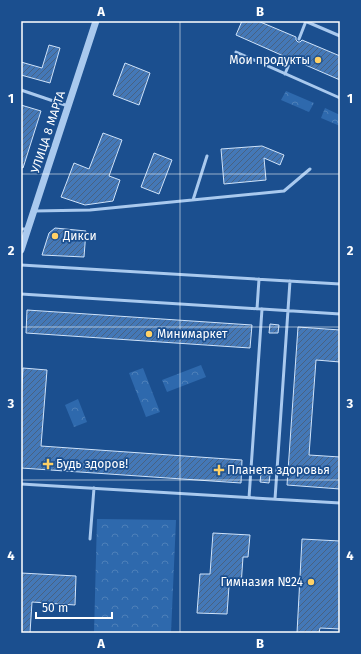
<svg xmlns="http://www.w3.org/2000/svg" width="361" height="654" font-family="'Fira Sans',sans-serif">
  <style>
    .park { fill: url(#park-crowns) }
    .building { fill: url(#building-hatch); stroke: #cfe3fa }
    .lines { fill: none; stroke-linecap: round; stroke-linejoin: round }
    .service { stroke: #a9c9ee; stroke-width: 3 }
    .tertiary { stroke: #a9c9ee; stroke-width: 7 }
    .grid { fill: none; stroke: #fff; stroke-width: 1; stroke-opacity: 0.55 }
    .poi-dot { fill: #ffd166; stroke: #1b4f8f; stroke-width: 1.5 }
    .labels { text-anchor: middle; dominant-baseline: central; stroke-width: 3.5; stroke-linejoin: round; paint-order: stroke }
    .poi-label { font-size: 12px; fill: #fff; stroke: #1b4f8f; text-anchor: start }
    .street-label { font-size: 12px; fill: #fff; stroke: #1b4f8f }
    .neatline { fill: none; stroke: #fff; stroke-width: 1.5 }
    .grid-label { font-size: 13px; text-anchor: middle; font-weight: bold; fill: #fff }
  </style>
  <defs>
    <pattern id="park-crowns" width="20" height="18" patternUnits="userSpaceOnUse"><rect width="20" height="18" fill="#2e69ad"/><path d="M2 6a3 3 0 1 1 6 0M12 15a3 3 0 1 1 6 0" fill="none" stroke="#4d80b9"/></pattern>
    <pattern id="building-hatch" width="6" height="6" patternUnits="userSpaceOnUse"><rect width="6" height="6" fill="#4478b7"/><path d="M-1 1l2-2M0 6l6-6M5 7l2-2" fill="none" stroke="#486282"/></pattern>
  </defs>
  <rect width="100%" height="100%" fill="#1b4f8f"/>
  <path class="park" d="M286,91l28,12 -5,9 -28,-12z
    M325,108l15,7v11l-19,-8z
    M201,365l5,12 -39,15 -5,-12z
    M143,368l17,44 -14,5 -17,-44z
    M78,399l9,23 -13,5 -9,-22z
    M97,519l79,1 -5,113h-77z"/>
  <path class="building" d="M242,21h16l38,16v3l2,2h2l2,-2 38,16v24l-46,-20 -2,-4h-2l-2,2 -52,-23z
    M49,45l11,3 -10,35 -29,-8v-13l21,6z
    M125,63l25,10 -11,32 -26,-10z
    M21,105l20,6 -18,57 -2,-1z
    M103,133l19,7 -13,36 11,4 -7,21 -28,4 -24,-8 13,-34 15,6z
    M262,146l22,9 -4,10 -16,-7 2,22 -42,4 -3,-35z
    M154,153l18,7 -13,34 -18,-7z
    M55,228l31,3 -2,26 -42,-2 7,-22z
    M27,310l225,15 -2,23 -224,-15z
    M270,324l9,1 -1,8h-9z
    M298,327l42,3v32l-24,-2 -7,95 31,2v32l-53,-4z
    M23,368l24,2 -6,76 201,14 -1,23 -220,-15v-68z
    M261,474l9,1 -1,8 -9,-1z
    M213,533l37,2 -2,22h-5l-2,29h-12l-2,28 -30,-1 3,-39h10z
    M302,539l38,2v88l-20,-1 -1,5h-22z
    M21,573l55,3 -1,29 -43,-3 -2,31h-9z"/>
  <g class="lines">
    <path class="service" d="M305,21l35,15
      M299,39l7,-18
      M236,52l104,46
      M285,74l6,-15
      M21,90l47,16
      M193,200l14,-44
      M34,211l56,-1 194,-19 26,-22
      M21,229h7
      M21,265l319,19
      M21,294l319,20
      M257,309l2,-30
      M21,484l319,19
      M249,498l13,-189
      M275,499l15,-218
      M90,539l4,-51"/>
    <path class="tertiary" d="M21,250l75,-229"/>
  </g>
  <path class="grid" d="M180,21v612M21,174h319M21,327h319M21,480h319"/>
  <g class="poi-dot">
    <circle cx="318" cy="60" r="4"/>
    <circle cx="55" cy="236" r="4"/>
    <circle cx="149" cy="334" r="4"/>
    <path d="M46 458h4v4h4v4h-4v4h-4v-4h-4v-4h4z"/>
    <path d="M217 464h4v4h4v4h-4v4h-4v-4h-4v-4h4z"/>
    <circle cx="311" cy="582" r="4"/>
  </g>
  <g class="labels">
    <g class="poi-label">
      <text x="310" y="60" text-anchor="end">Мои продукты</text>
      <text x="63" y="236">Дикси</text>
      <text x="157" y="334">Минимаркет</text>
      <text x="56" y="464">Будь здоров!</text>
      <text x="227" y="470">Планета здоровья</text>
      <text x="303" y="582" text-anchor="end">Гимназия №24</text>
    </g>
    <g class="street-label">
      <text transform="translate(48 132) rotate(-72)">УЛИЦА 8 МАРТА</text>
    </g>
  </g>
  <rect width="361" height="654" fill="none" stroke="#1b4f8f" stroke-width="44"/>
  <path d="M36 612v6h76v-6" fill="none" stroke="#ffffff" stroke-width="2"/>
  <text x="42" y="612" font-size="12" fill="#ffffff" stroke="#1b4f8f" stroke-width="3" paint-order="stroke">50 m</text>
  <rect x="22" y="22" width="317" height="610" class="neatline"/>
  <g class="grid-label">
    <text x="101" y="16">A</text>
    <text x="260" y="16">B</text>
    <text x="11" y="103">1</text>
    <text x="350" y="103">1</text>
    <text x="11" y="255">2</text>
    <text x="350" y="255">2</text>
    <text x="11" y="408">3</text>
    <text x="350" y="408">3</text>
    <text x="11" y="560">4</text>
    <text x="350" y="560">4</text>
    <text x="101" y="648">A</text>
    <text x="260" y="648">B</text>
  </g>
</svg>
